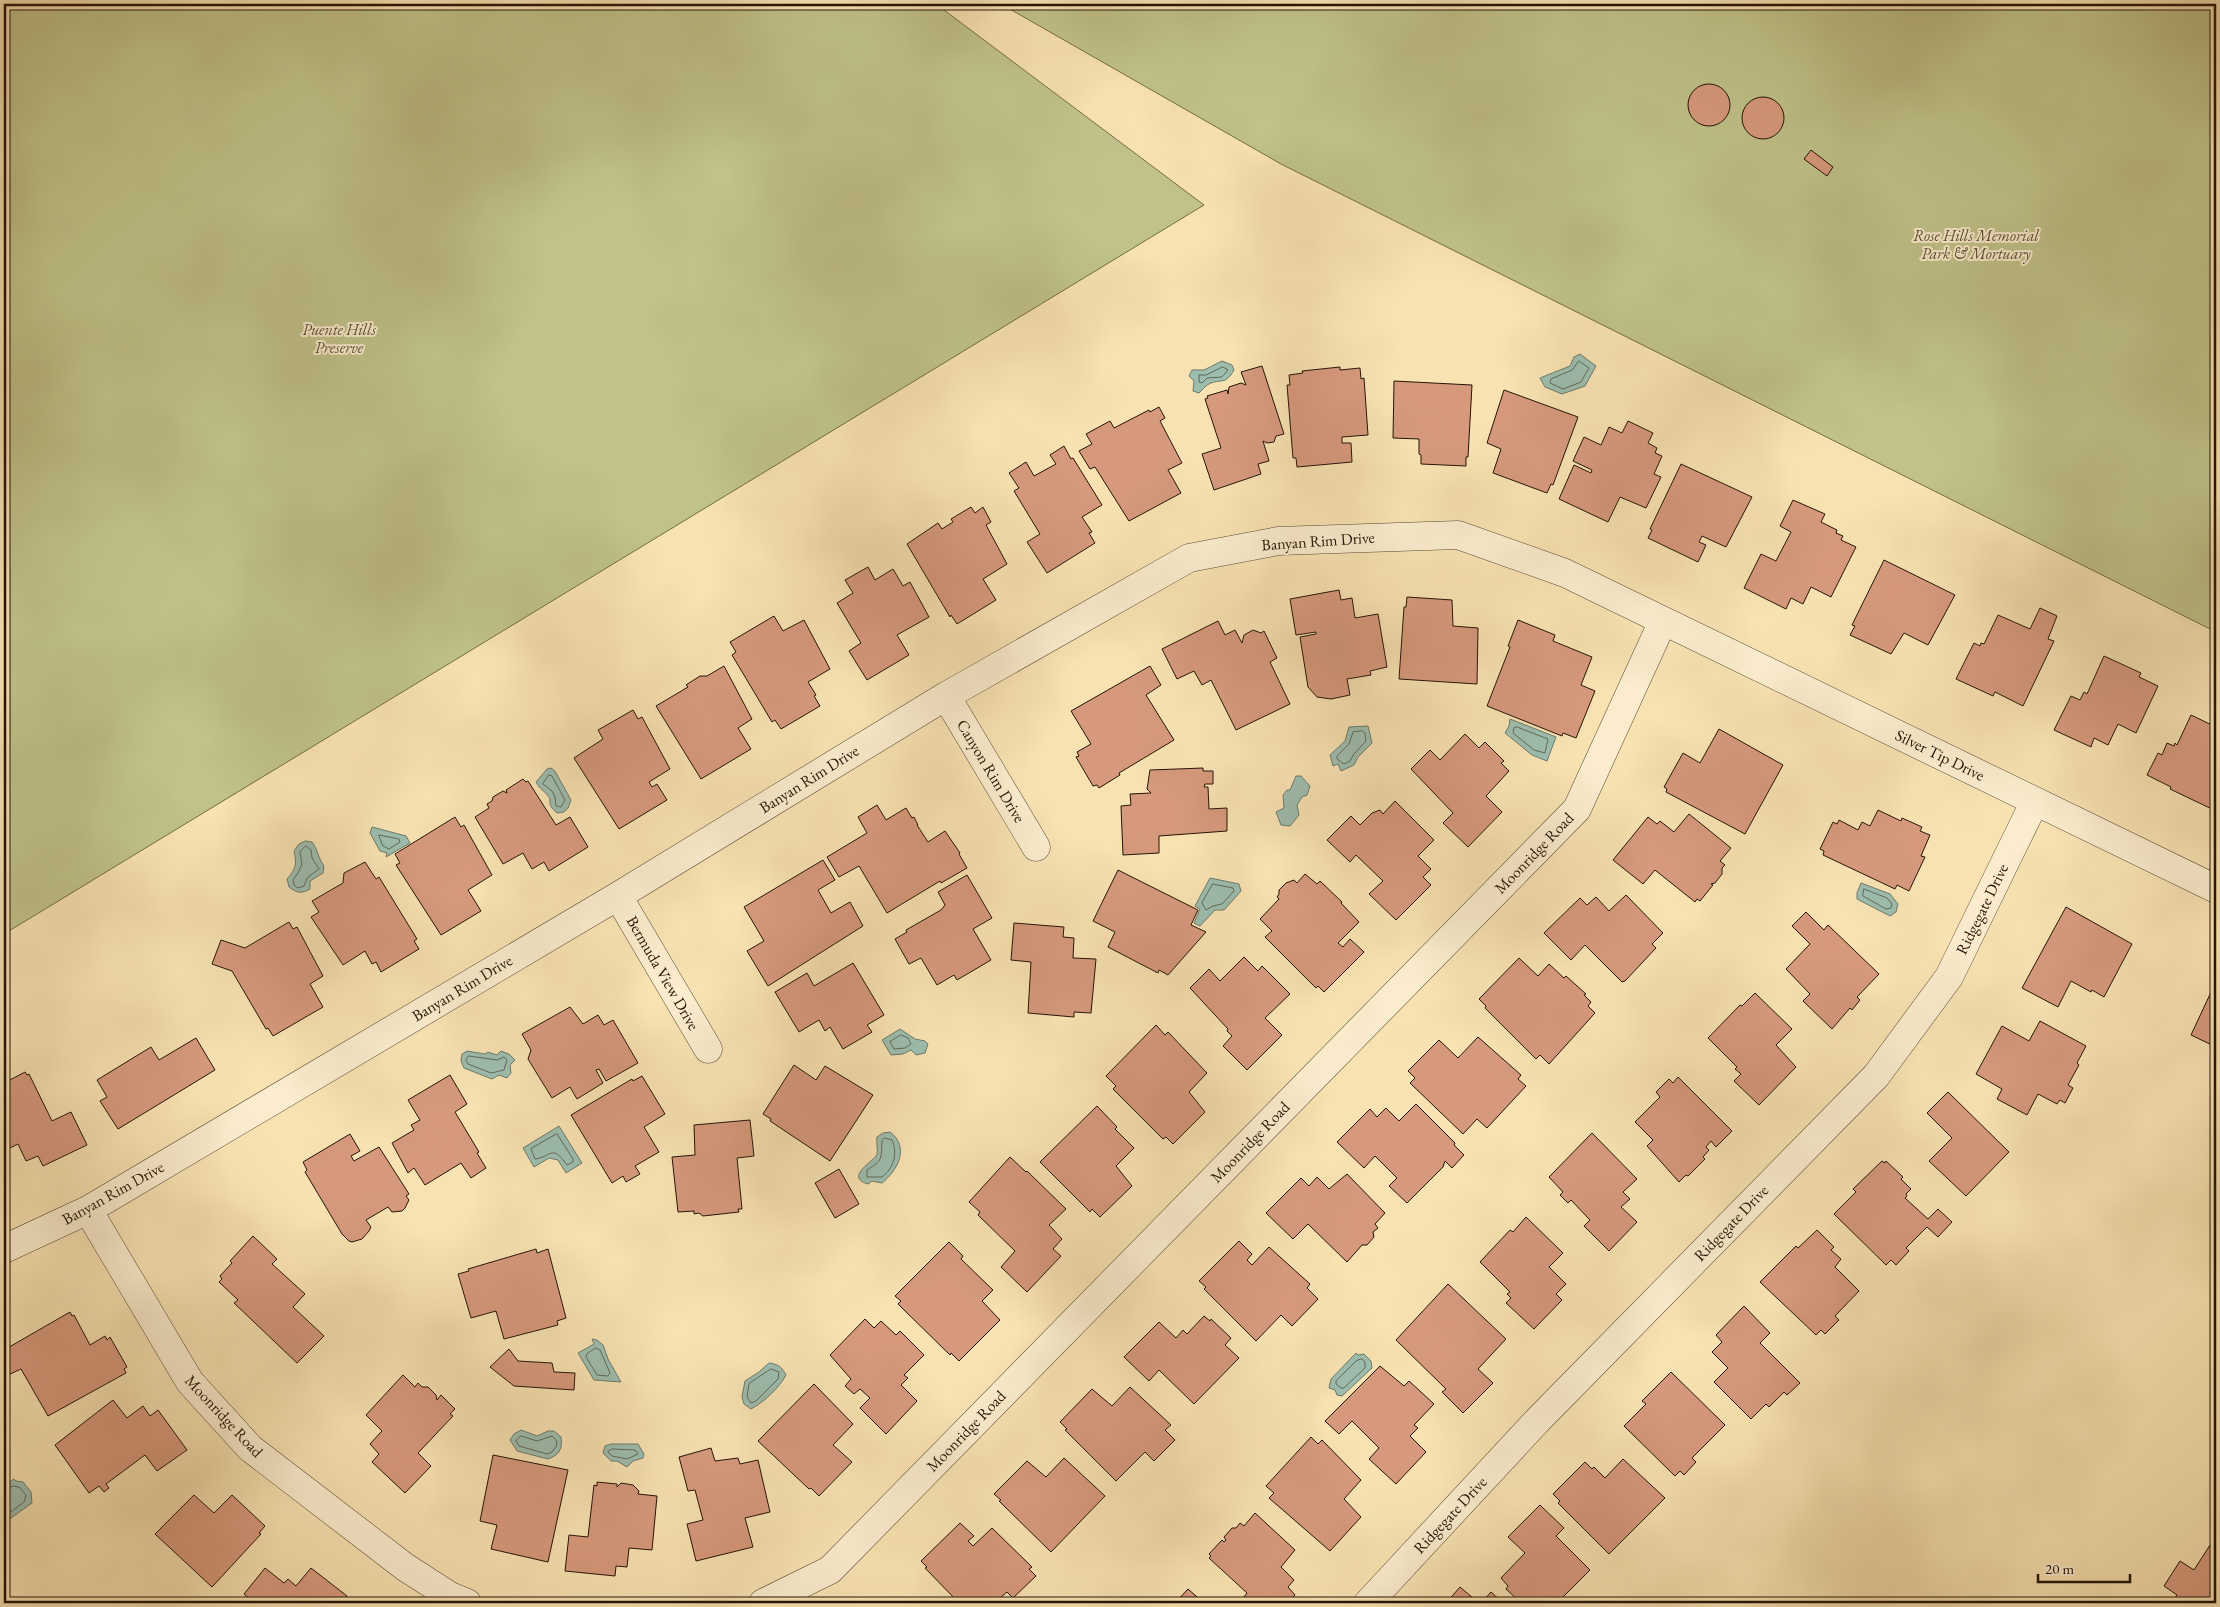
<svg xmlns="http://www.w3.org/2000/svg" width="2220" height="1607" font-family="'EB Garamond',serif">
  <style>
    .green { fill: #c0c28a; stroke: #726b48 }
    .water { fill: #9dbdae; stroke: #6d796b }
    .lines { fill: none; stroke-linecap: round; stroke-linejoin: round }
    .shore { stroke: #60685a; stroke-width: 1 }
    .building { fill: #d6997c; stroke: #241407 }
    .street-casing { stroke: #594832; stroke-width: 29 }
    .street { stroke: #faeccd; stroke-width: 28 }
    .labels { text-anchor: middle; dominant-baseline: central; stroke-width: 4; stroke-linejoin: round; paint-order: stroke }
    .park-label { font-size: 16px; font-style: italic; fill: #5b5135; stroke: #faeccd }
    .street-label { font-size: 16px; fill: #241407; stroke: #faeccd }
  </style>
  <rect width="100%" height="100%" fill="#f8e2b2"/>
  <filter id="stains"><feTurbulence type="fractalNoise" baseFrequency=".004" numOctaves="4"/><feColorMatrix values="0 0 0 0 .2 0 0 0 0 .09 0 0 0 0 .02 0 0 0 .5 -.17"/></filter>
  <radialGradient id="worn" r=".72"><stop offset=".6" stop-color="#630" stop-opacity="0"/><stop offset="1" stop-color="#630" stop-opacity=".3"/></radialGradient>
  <path class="green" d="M4,4h932l268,201 -1200,729z
    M1001,4h1215v628l-935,-468z"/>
  <path class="water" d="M1580,354l16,12 -11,20 -23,8 -17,-7 -5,-9 30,-12 4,-9z
    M1222,361l10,4 2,5c-9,16 -13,8 -25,14 -4,2 -7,6 -10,9l-6,-2 1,-10 -5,-5 3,-6h12z
    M1510,719l46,18 -9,24 -15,-6 -27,-22 4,-7z
    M1368,726l4,17 -14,14 -4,8 -13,6 -3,-7 -5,2 -3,-11 15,-14 4,-14z
    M551,768l4,3 16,29 -3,8 -4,4 -7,1c-5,-5 -8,-7 -7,-14 -4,-8 -10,-9 -14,-17l11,-13z
    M1296,776h5l9,10 -3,9 -5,2 -5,8 2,10 -9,11 -9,-1 -5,-13 8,-4 -1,-13 4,-5h3z
    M372,827l34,9 4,7 -24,14 1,-4 -7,-2 -10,-18z
    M305,841l7,1c6,8 6,16 12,24l-1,7 -13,8v8c-9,5 -13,4 -21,-2l-2,-8c9,-10 10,-15 7,-28l5,-7z
    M1210,878l29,6 2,7 -17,19h-9l-15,16 -6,-3 6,-14 -5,-3z
    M1861,883l29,11 8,10 -2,8 -6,4 -33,-17v-6z
    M900,1029l15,10 10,2 3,3 -3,9 -9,2 -5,-5 -8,4 -12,1 -9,-15z
    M467,1051l18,3 3,-2 9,3 4,-4 8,3 6,6 -5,5 1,8 -4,5 -8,-3 -7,4 -28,-11 -3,-7 1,-7z
    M559,1126l23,37 -16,10 -8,-13 -9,-2 -15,9 -11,-19z
    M890,1132c20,15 8,38 -8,51l-10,-2 -4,3c-25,-7 8,-24 9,-30 1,-5 -1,-11 0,-17l6,-4z
    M592,1339l5,1 6,5 5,14 13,23 -27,-2 -16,-27 16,-9z
    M1356,1353l2,2 6,-1 7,7 1,7 -30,28 -5,-1 -2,-5 -6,-2 2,-9z
    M769,1363c9,1 13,4 17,12 -7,13 -22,27 -35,34l-7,-5 -2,-7 3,-16 14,-9z
    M521,1430l16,6 11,-5h6l7,6c2,12 -2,18 -13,22l-31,-8 -7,-11 4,-6z
    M611,1444h27l6,10 -1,4 -10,3 -6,6 -10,-6h-6l-8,-8 2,-7z
    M14,1479l2,2 7,1 8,10 1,11 -28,20v-37z"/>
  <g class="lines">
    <path class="shore" d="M1579,361l10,7 -8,14 -18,7 -13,-6 1,-4 21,-9z
      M1223,367l5,3 -6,7 -15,1 -5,5 -3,-1v-7h7z
      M1517,727l31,12 -3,14 -11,-3 -21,-17 1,-5z
      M1362,731l3,2 1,8 -12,13 -4,7 -6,3 -7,-5v-3l12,-12 4,-12z
      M549,775l3,1 13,24 -4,7 -5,-1 -1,-9 -3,-6 -9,-7z
      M379,835l20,4 1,3 -11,7 -6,-3z
      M306,846l5,4 1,8 7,11 -12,9 -3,8 -6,2 -4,-3 -1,-5 5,-7 4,-9 -2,-12z
      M1213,884l20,4 1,3 -12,13 -9,2 -7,4 -4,-7z
      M1864,889l23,9 5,6 -1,4 -5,1 -23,-13z
      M901,1035l7,3 3,6 -6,4 -11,1 -4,-7z
      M469,1056l28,4 7,-3 3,3 -3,10 -13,3 -23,-9 -2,-4z
      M557,1134l16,25v3l-6,3c-16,-22 -15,-8 -32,-6l-4,-10z
      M885,1138l7,2c6,13 2,28 -10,37h-15v-7c16,-10 14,-11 15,-29z
      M596,1348l4,2 10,23 -2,3 -11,-1 -11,-18 1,-3z
      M1362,1359l3,3v6l-21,20h-3l-5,-4v-3l20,-20z
      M771,1369l8,3 -1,7 -22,22 -5,2 -4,-6 2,-13z
      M521,1436l16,5 15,-5 4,4 1,5 -5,7 -5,2 -28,-8 -3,-5z
      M612,1449l23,1 3,4 -11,5 -15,-3 -4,-4z
      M4,1490l9,-4 6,1 7,8 -2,7 -20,15"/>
  </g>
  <path class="building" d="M1688 105a21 21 0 1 1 42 0a21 21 0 1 1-42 0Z
    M1742 118a21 21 0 1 1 42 0a21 21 0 1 1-42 0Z
    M1811,150l22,17 -6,9 -23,-17z
    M1262,366l22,68 -8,2 -2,6 -7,1 -4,-2 6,20 -11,3 3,10 -47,16 -12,-36 19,-6 -16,-49 3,-1 -1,-2 20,-6 1,4 1,-7 12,-4 5,2 -5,-13z
    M1340,367v3l20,-2 1,11 3,-1 4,57 -26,2v6h9l1,19 -55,5 -1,-9h-3l-6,-73h3l-1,-10 14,-2 -1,-2z
    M1394,381l78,4 -4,72h-2v9l-45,-2v-9l-2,-1v-15l-26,-1z
    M1504,390l74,27 -25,68 -2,-1 -4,9 -54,-20 8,-24 -14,-6z
    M1159,407l6,11 -5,3 22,42 -14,7 13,23 -52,28 -34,-54 -5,2 -11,-18 13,-7 -6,-10 24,-13 4,7 35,-18 1,2z
    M1628,421l25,12 -5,10 9,5 -2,5 7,3 -8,18 7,3 -15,31 -26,-11 -12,25 -49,-23 15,-34 17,8 1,-3 -19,-9 11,-24 17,8 8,-18 13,6z
    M1064,446l7,13 2,-1 29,47 -20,12 10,15 -3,1 6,10 -48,30 -20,-31 13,-8 -26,-43 5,-3 -10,-15 17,-11 8,14 22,-12 -6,-9z
    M1681,464l71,33 -26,50 -24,-11 -3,6 7,3 -8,17 -50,-24 4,-8 -2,-1z
    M1793,500l32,14 -4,8 16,8 -1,3 7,3 -2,4 15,7 -25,50 -20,-10 -8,17 -12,-6 -5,11 -42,-21 17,-34 15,7 15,-29 -11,-6z
    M971,507l4,6 8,-6 8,15 -5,3 21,39 -24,15 13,21 -39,24 -6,-9 -1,2 -43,-73 31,-21 4,6 11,-7 -2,-3z
    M1884,560l71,35 -27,50 -24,-12 -13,21 -41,-19 5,-9 -3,-1z
    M868,567l7,13 18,-11 10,17 7,-4 19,35 -32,18 12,20 -42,25 -18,-29 12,-8 -24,-40 16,-10 -8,-13z
    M1339,590l2,10 11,-2 3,20 23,-4 9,53 -17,4 1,4 -24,4 3,16 -19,4 -14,-2 -9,-10 -8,-50 16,-3v-2l-20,3 -6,-36z
    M1407,597l45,3 1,26 25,2 -1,56 -78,-5 5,-72h2z
    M2040,608l17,8 -9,23 6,2 -31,65 -28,-14 -2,4 -37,-17 18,-36 6,3 1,-3 3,1 14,-29 32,14z
    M774,616l9,15 21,-11 26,49 -22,13 8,13 -2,1 6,10 -39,23 -6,-9 -3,2 -40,-67 4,-3 -6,-10z
    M1518,620l37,15 -2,6 39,16 -11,28 14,6 -19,47 -13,-5 -1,3 -75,-30 23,-59 -2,-1z
    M1218,621l7,14 10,-5 7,13 2,-8 9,-5 8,3 3,-2 13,27 -7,4 20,42 -54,26 -25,-50 -9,5 -8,-14 -17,8 -15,-30z
    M2104,656l37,17 -2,4 19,9 -22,47 -18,-9 -10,21 -14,-7 -3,9 -37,-17 17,-34 9,4 4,-8 3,2z
    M724,666l28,53 -14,9 13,21 -50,30 -45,-73 32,-19 -2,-2 14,-9h7z
    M1150,666l11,19 -15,10 28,45 -55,33 1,2 -21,13 -2,-3 -4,1 -17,-29 3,-1 -2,-4 14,-8 -20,-33z
    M633,710l5,9 4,-2 28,52 -21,13 3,5 5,-3 10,16 -48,29 -45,-71 29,-19 -5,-9z
    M2191,715l25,12v84l-46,-22 1,-2 -24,-12 11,-22 4,2 5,-12 7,3 1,-3 2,2z
    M1719,729l64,36 -38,69 -79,-42 1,-3 -3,-2 19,-34 17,10z
    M1465,734l14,14 6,-6 19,19 -3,2 8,8 -23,25 16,16 -34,35 -25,-24 10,-10 -42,-44 19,-19 10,10z
    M1203,768v3h10v13h-8l-1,3h4l1,22 18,-1v23l-68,5v17l-36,2 -2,-49 10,-1 -1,-11 21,-1 -4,-4 3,-19z
    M523,779l3,3 2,-1 28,44 14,-8 18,30 -39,24 -5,-9 -12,7 -9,-16 -20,11 -28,-47 14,-9 -2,-4 5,-3 1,-4 10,-6 4,2 -1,-3z
    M1395,801l39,39 -16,16 13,13 -8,8 8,8 -35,35 -27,-26 14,-13 -27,-26 -6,7 -23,-22 24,-24 9,9 12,-12 8,-3 3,4z
    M877,805l9,15 20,-12 6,10 2,-1 4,8h-1l11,17 17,-11 15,22 -1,1 8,14 -26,15 -1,-2 -53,32 -28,-47 -20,11 -12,-20 40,-24 -9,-16z
    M1878,810l23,11 1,-3 20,9 -2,4 10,4 -9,21 4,1 -16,34 -12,-6 -2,4 -72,-34 1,-4 -4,-2 13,-27 4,2 2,-4 19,10 4,-8 8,4z
    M1689,814l42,34 -11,13 5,4 -3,3v6l-7,9 -4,1 2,1 -13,16 -3,-2 -2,3 -40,-32 -12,14 -30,-24 35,-43 9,7 3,-3 14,11z
    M455,817l6,10 3,-2 28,50 -24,15 13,21 -40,24 -45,-70 4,-2 -5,-9z
    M823,860l12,20 -17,10 13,23 19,-11 13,24 -95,60 -21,-35 17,-10 -20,-34z
    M365,862l11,17 3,-2 38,62 -3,2 5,8 -38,23 -5,-10 -4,2 -7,-13 -22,14 -32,-48 8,-5 -7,-11 31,-18 1,-10z
    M1118,870l80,40 -7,15 15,7 -38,43 -9,-5 -1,3 -50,-26 7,-15 -22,-11z
    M1305,874l12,10 3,-3 22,21 -1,1 18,19 -21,21 5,4 7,-8 14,13 -40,40 -6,-6 -2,2 -51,-51 7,-6 -12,-12 19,-20 -2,-2 2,-3v-4l7,-7 8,-3 3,3z
    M967,875l25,43 -19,11 18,31 -34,20 -3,-5 -17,10 -16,-27 -12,6 -14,-25 12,-7 -1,-2 35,-20 4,-5 -7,-13z
    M1626,895l37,38 -11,11 4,4 -31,33 -3,1 -37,-37 -14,15 -27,-27 36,-35 7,7 9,-8 13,14z
    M2066,907l66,37 -28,53 -12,-7 -1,2 -20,-11 -13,26 -36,-19z
    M1806,912l18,18 4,-5 51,49 -22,23 3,3 -8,10 -2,-2 -18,21 -29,-28 7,-7 -24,-25 24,-25 -18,-18z
    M289,922l4,7 4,-2 26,49 -13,8 13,23 -50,29 -5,-8 -2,1 -34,-58 -20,-7 9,-24 24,8z
    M1014,923l50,4 -1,10 11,1 -1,20 23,1 -5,54 -17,-1v5l-46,-4 3,-51 -20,-2z
    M1244,957l14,14 4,-5 28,28 -25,24 17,17 -35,35 -24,-24 9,-10 -5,-5 1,-2 -38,-41 19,-19 11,12z
    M1519,958l19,18 11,-12 15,14 2,-2 20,18 -2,1 7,7 -3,4 7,7 -46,51 -9,-9 -4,4 -51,-51 1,-2 -7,-7z
    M853,963l31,52 -17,10 5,7 -29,17 -13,-22 -5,4 -6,-11 -20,12 -24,-40 32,-19 7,13z
    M2212,990l4,2v55l-25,-12z
    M1755,993l37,36 -16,16 20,22 -37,38 -25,-24 7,-7 -6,-5 2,-2 -29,-29 32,-33 2,1z
    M570,1007l13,17 15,-9 6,10 9,-5 25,43 -32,18 -7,-12 -3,1 7,13 -26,16 -7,-12 -18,11 -24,-39 3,-9 -9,-16z
    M2040,1021l46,25 -9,17 2,2 -11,20 5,3 -8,15 -5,-3 -3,4 -19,-10 -11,21 -30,-16 5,-10 -26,-15 26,-48 27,15z
    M1156,1025l9,10 3,-3 39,41 -18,19 16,20 -32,32 -7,-7 -3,2 -50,-50 3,-3 -10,-10z
    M1478,1037l43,38 -3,4 8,7 -39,42 -10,-9 -14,15 -53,-51 5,-5 -7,-7 31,-31 19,18z
    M196,1038l19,32 -97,59 -18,-28 7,-4 -10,-17 54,-33 8,13z
    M794,1065l22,15 9,-14 48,29 -43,66 -60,-40 1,-2 -8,-5z
    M25,1072l2,3 2,-1 23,47 19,-9 16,33 -44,21 -5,-10 -12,5 -8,-17 -14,7v-68z
    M450,1075l17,29 -12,8 24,40 -2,1 9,15 -15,10 -10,-15 -36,22 -11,-17 -6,5 -16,-30 22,-13 -3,-5 9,-5 -12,-20z
    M642,1076l23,38 -21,13 15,25 -24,14 5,8 -14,8 -3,-6 -11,7 -41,-68 61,-36 1,2z
    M1678,1077l54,54 -16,16 -5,-6 -5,6 3,3 -6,7 2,2 -17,17 -2,-1 -7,7 -32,-36 6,-6 -18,-18 25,-25 -4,-5 13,-13 4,4z
    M1948,1092l61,60 -43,44 -37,-35 23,-23 -25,-25z
    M1416,1104l39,39 -1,2 10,10 -12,13 -7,-7 -2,6 -36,36 -18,-17 8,-8 -22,-22 -11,12 -27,-26 33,-33 7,8 9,-9 13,13z
    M1097,1106l20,21 -2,2 19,19 -18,18 16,20 -32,31 -8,-8 -2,3 -50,-50z
    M750,1120l4,36 -17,2 5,51h-4l1,3 -36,4 -4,-3 -5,1v-3l-16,1 -6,-55 23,-2 -1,-30z
    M1592,1133l45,46 -14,13 7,7 -9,8 16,15 -28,29 -25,-25 6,-6 -19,-20 -3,3 -8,-8 3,-3 -14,-15z
    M350,1134l10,17 -9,5 3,5 25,-14 30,47 -3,2 3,4 -4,8 -3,3 -10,1 -4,-5 -22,13 5,7 -2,4 -7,8 -10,3 -3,-1 -7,-7 -37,-62 2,-2 -4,-8z
    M1010,1157l16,15 1,-1 39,38 -17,16 13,14 -9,10 8,7 -34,36 -26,-25 14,-16 -37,-36 2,-3 -11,-10z
    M1882,1161l3,2 1,-2 17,16 -2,2 10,10 -5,5 1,2 -2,2 23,21 10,-10 14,13 -14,15 -11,-10 -21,21 3,3 -13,14 -5,-5 -5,5 -52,-51 22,-22 -3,-3z
    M839,1169l20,35 -24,14 -20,-35z
    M1347,1174l38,39 -10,11 3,4 -5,4 1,5 -7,8h-5l-15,17 -39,-38 -15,15 -27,-26 35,-35 8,8 8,-9 12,12z
    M1526,1217l37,36 -14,14 17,17 -10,10 6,6 -28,29 -28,-26 5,-5 -4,-4 3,-2 -30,-30 30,-32 3,2z
    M1817,1230l17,17 -3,3 10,9 -6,8 24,24 -24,25 4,4 -14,14 -4,-4 -5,5 -56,-53 36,-36 2,2z
    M253,1236l24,23 -5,5 33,30 -12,13 31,29 -27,27 -63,-60 4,-3 -19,-18 3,-3 -2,-3 12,-13 -2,-2z
    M1239,1241l13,13 -5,6 5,5 17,-18 41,37 -3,4 11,11 -26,27 -11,-11 -25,26 -52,-52 2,-2 -7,-6z
    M949,1242l14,14 -2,3 32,31 -11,11 18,19 -41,41 -8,-8 -1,2 -52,-51 3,-3 -6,-5z
    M536,1249l1,4 11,-4 18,69 -9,3 1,4 -54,14 -8,-28 -25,7 -13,-44 11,-3 -1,-2z
    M1448,1284l58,55 -28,30 15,14 -30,30 -21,-21 4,-3 -50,-49z
    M1744,1306l26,27 -10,10 40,40 -13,12 -3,-3 -15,15 -3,-3 -15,15 -37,-37 14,-14 -16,-16 10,-10 -6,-7z
    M70,1312l2,4 2,-1 16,30 15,-9 2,4 3,-3 17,30 -3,2 2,4 -78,43 -27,-47 -15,7 -2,-4v-22z
    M1204,1316l6,5 1,-2 20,19 -6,7 14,13 -45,46 -35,-34 -10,11 -25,-24 35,-35 17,16 7,-8 4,4z
    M865,1319l9,9 7,-7 15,14 4,-4 24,24 -20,20 4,3 -7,7 16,16 -31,33 -26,-26 10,-10 -10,-9 -6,5 -9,-8 6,-7 -21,-24z
    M509,1349l9,12 34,2 2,9 21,1 -1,17 -60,-4 -24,-19z
    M1380,1366l24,20 5,-5 25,23 -20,21 4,3 -8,8 16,16 -30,32 -27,-25 10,-11 -27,-27 -13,13 -14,-13z
    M1671,1372l54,53 -33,33 4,4 -12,13 -4,-4 -5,5 -51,-50 22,-22 -4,-3z
    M403,1375l12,12 3,-4 4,4h6l8,8 1,5 4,-5 14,14 -5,5 3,2 -35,37 13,13 -26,27 -33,-31 7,-8 -9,-10 12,-13 -16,-16z
    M814,1384l39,40 -20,21 19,17 -33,34 -8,-8 -2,1 -51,-48z
    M1130,1387l41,38 -6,5 10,10 -21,21 -9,-9 -29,29 -51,-51 2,-1 -7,-7 32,-33 20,17z
    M113,1400l14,18 16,-12 7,10 8,-6 29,40 -30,21 -12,-16 -39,29 3,4 -5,4 -5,-6 -10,7 -34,-48z
    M1311,1437l7,7 4,-4 39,40 -17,19 17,18 -31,34 -61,-53 5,-5 -8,-7z
    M711,1448l4,13 23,-3 2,6 18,-4 12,52 -25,6 8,29 -57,14 -9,-37 16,-4 -8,-30 -7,1 -9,-34z
    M493,1455l75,15 -20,92 -57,-13 6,-24 -17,-4z
    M1064,1458l41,38 -54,56 -52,-51 2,-1 -7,-6 33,-33 19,16z
    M1623,1459l42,39 -56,56 -51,-51 2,-2 -7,-7 32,-32 7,7 2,-2 11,11z
    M597,1482l20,2v3l4,-4 12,2 6,6 -1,3 19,2 -5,54 -23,-2 -2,19 -11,-1 -1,10 -50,-5 4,-36 19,2 6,-52 3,1z
    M194,1495l20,18 18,-18 33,31 -6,7 2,1 -49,53 -57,-53z
    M1540,1505l24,23 -8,8 34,34 -33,33h-36l-15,-14 2,-3 -7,-8 24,-25 -17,-16z
    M1255,1513l40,37 -14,17 13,13 -6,7 7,8 -7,8h-49l8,-10 -38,-35 2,-2 -2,-2 13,-14 2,2 2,-2 -2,-3 8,-9h4l4,-5 4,3z
    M960,1523l14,13 -6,5 5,5 19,-18 40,39 -3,2 7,7 -23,22 -6,-6 -13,11h-35l-34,-35 2,-1 -6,-6z
    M2212,1542l4,3v58h-44l5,-8 -13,-9 16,-25 14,9z
    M265,1568l19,15 4,-4 8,7 15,-18 36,28 -6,7h-93l3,-3 -7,-6z
    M1460,1587l19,16h-33z
    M1188,1589l16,14h-29z
    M1491,1592l12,11h-22z"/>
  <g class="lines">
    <defs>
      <path id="street" d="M946,696l90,151
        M618,896l90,153
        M88,1210l102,172 60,66 155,119 45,29 17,7
        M4,1249l84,-39 530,-314 328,-200 243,-138 89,-17 180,-6 107,38 651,316
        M763,1603l67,-33 747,-761 86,-188
        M1368,1603l169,-182 339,-345 73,-99 86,-176"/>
    </defs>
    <use href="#street" class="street-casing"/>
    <use href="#street" class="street"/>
  </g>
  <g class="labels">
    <g class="park-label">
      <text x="1976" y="235">Rose Hills Memorial<tspan x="1976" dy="18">Park &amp; Mortuary</tspan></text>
      <text x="339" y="329">Puente Hills<tspan x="339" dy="18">Preserve</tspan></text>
    </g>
    <g class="street-label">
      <text transform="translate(1318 541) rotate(-4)">Banyan Rim Drive</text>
      <text transform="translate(1940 755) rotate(26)">Silver Tip Drive</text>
      <text transform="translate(991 771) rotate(59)">Canyon Rim Drive</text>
      <text transform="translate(809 779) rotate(-32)">Banyan Rim Drive</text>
      <text transform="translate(1534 853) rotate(-46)">Moonridge Road</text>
      <text transform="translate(1982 909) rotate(-64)">Ridgegate Drive</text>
      <text transform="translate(663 973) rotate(60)">Bermuda View Drive</text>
      <text transform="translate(462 988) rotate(-31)">Banyan Rim Drive</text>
      <text transform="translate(1250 1142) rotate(-46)">Moonridge Road</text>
      <text transform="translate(113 1193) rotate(-29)">Banyan Rim Drive</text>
      <text transform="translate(1731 1223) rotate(-46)">Ridgegate Drive</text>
      <text transform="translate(224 1416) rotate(47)">Moonridge Road</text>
      <text transform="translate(966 1431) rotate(-46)">Moonridge Road</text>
      <text transform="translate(1450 1515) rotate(-47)">Ridgegate Drive</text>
    </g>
  </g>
  <rect width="2220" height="1607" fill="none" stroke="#f8e2b2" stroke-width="20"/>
  <rect x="5" y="5" width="2210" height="1597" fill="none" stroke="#241407" stroke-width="2.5"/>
  <rect x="10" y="10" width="2200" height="1587" fill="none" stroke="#241407"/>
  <path d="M2038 1574v8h92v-8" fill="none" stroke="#241407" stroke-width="2.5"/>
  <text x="2045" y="1574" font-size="15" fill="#241407" stroke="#faeccd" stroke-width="4" paint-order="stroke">20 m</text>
  <rect width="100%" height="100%" filter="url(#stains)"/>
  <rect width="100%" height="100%" fill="url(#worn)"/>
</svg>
